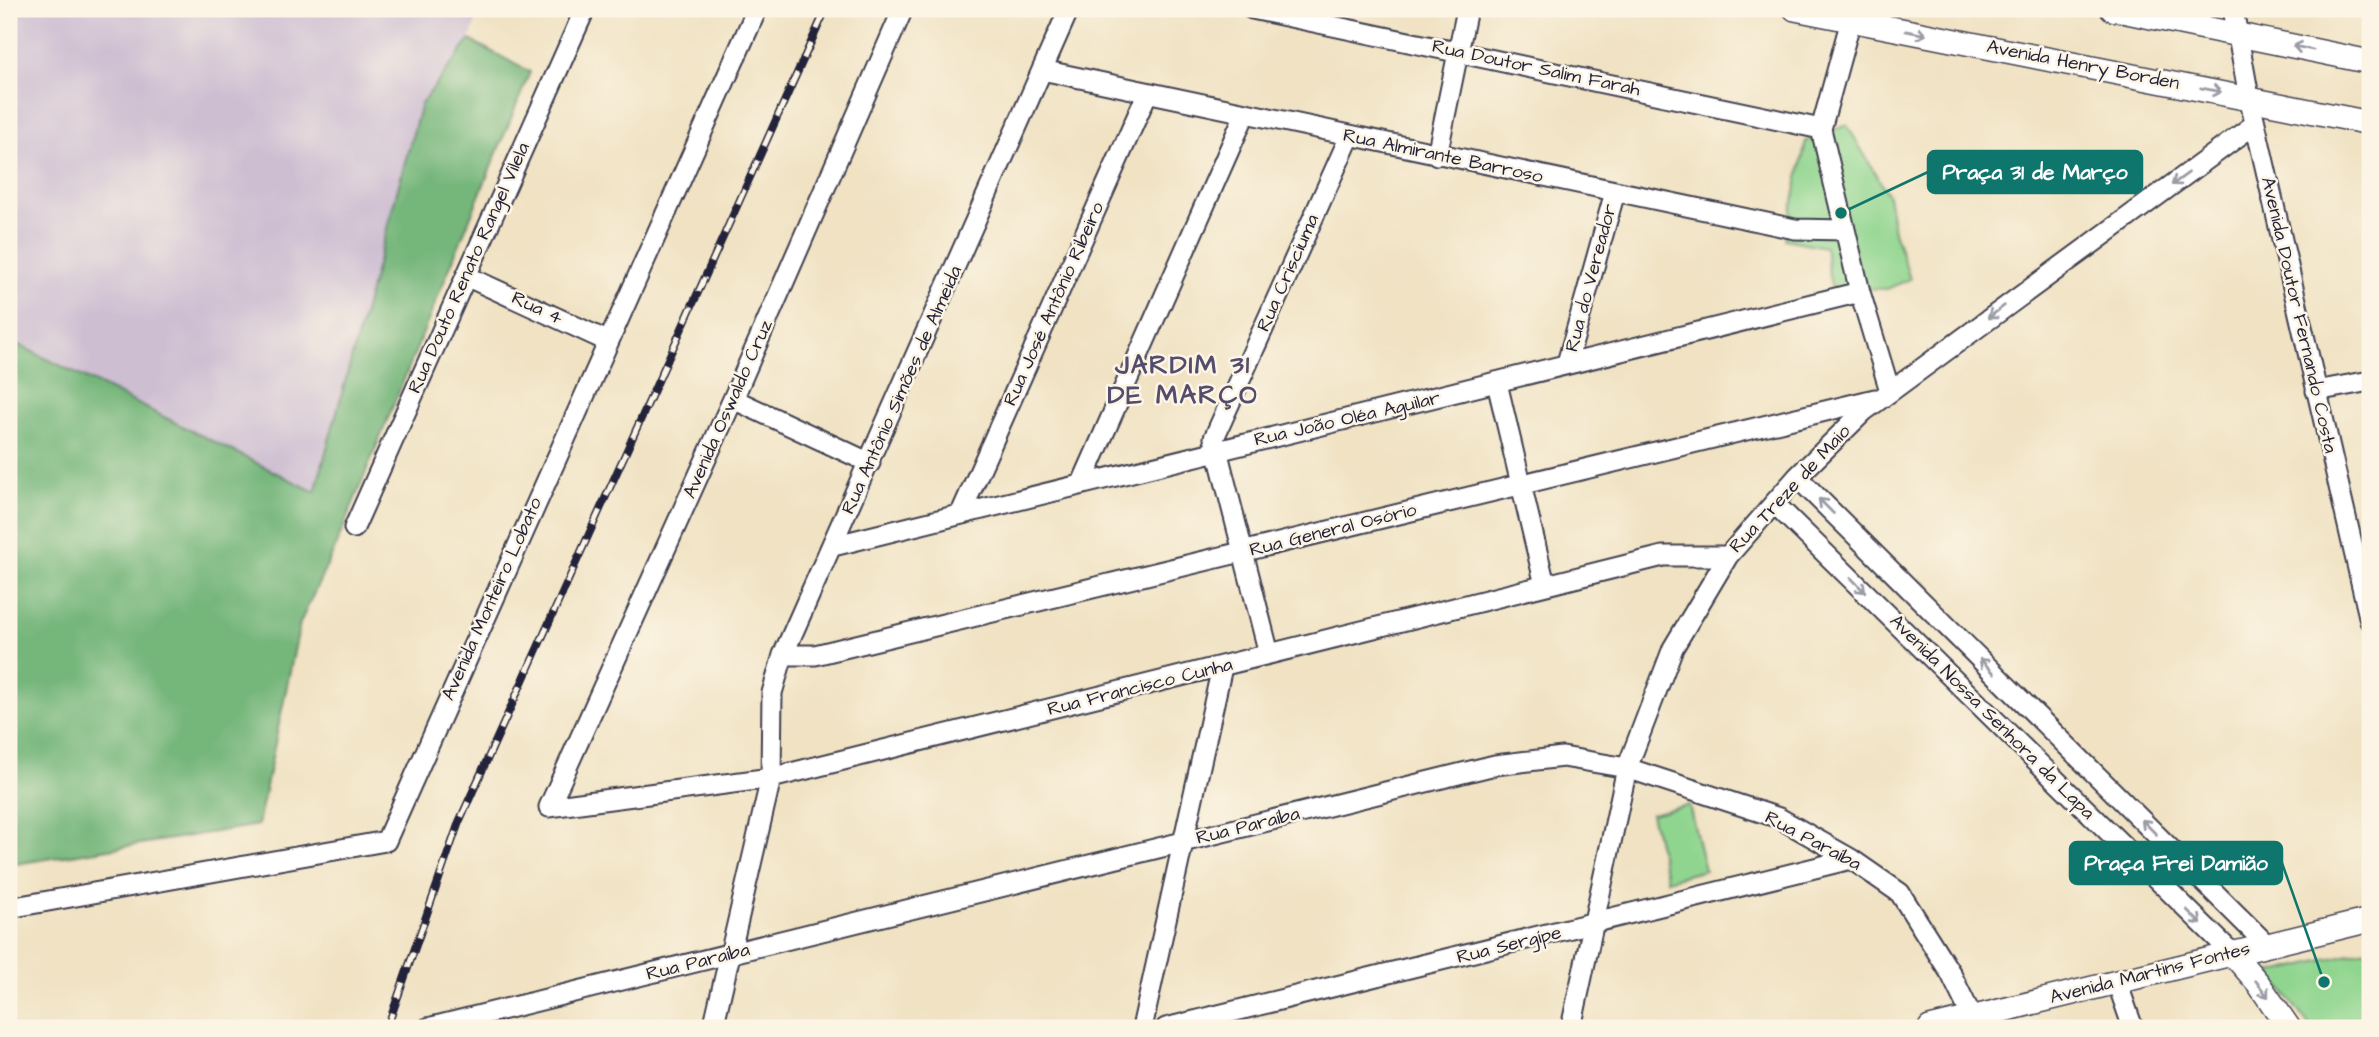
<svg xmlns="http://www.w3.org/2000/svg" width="2379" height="1037" font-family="'Architects Daughter',sans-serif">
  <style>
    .industrial { fill: #cdbed2 }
    .green { fill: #90d58f; stroke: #597c65; stroke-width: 2 }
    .forest { fill: #74b67a; stroke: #4b6c5a; stroke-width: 2 }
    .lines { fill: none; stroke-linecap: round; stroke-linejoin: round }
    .minor-casing { stroke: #413f4f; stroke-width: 23 }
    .tertiary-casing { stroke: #413f4f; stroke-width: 26 }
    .minor { stroke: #fff; stroke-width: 19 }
    .tertiary { stroke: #fff; stroke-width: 23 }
    .rail-casing { stroke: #22223b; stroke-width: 8 }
    .rail { stroke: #fcf5e5; stroke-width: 5; stroke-dasharray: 16; stroke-linecap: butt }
    .oneway { stroke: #9c9ca7 }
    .labels { text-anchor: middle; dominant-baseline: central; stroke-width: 5; stroke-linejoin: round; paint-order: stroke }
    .street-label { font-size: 19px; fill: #22223b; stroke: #fcf5e5 }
    .district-label { font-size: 26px; font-weight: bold; letter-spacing: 2px; fill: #534c6d; stroke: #fcf5e5 }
    .leader { fill: none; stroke: #0f766e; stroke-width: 2.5 }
    .callout-dot { fill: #0f766e; stroke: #fcf5e5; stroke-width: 2.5 }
    .callout { fill: #0f766e; stroke: #0f766e; stroke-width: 2.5 }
    .callout-label { font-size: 21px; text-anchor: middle; font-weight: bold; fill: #fff }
  </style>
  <rect width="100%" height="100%" fill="#fcf5e5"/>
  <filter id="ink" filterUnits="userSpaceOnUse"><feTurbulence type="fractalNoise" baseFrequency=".0143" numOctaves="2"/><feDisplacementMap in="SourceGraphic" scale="14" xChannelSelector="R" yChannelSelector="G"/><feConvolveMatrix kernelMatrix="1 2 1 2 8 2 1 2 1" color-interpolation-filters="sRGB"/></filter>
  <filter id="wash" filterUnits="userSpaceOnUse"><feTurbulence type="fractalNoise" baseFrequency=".00686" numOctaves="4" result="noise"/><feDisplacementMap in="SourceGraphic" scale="28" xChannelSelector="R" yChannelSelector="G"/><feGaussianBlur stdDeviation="1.57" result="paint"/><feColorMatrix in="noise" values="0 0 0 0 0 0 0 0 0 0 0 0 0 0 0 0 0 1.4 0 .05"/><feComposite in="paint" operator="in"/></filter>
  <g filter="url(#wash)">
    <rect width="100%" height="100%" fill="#f0e2c3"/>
    <path class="industrial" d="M9,9h470l-9,31 -49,64 -106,388 -306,-152z"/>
    <path class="green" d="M1847,125l41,70 6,36 16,48 -23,10 -56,-2 -6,-40 -40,-8 21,-98z
      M1689,805l16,65 -38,10 -16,-66z
      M2370,949v79h-59l-41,-55z"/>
    <path class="forest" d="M470,40l60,32 -196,478 -34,73 -42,202 -249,40v-525l306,152 106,-388z"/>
  </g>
  <g filter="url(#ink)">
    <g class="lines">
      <defs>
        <path id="minor" d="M1252,9l569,120
          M1854,9l-33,120 39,163 30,99
          M2233,9l16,88 121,524
          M1042,70l753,159 50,1
          M1437,155l30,-146
          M466,276l141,65
          M1567,363l48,-171
          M1497,383l48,202
          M2316,391l54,-10
          M733,399l137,64
          M1797,477l469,467
          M1082,483l163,-369
          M1774,503l457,449
          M961,513l186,-419
          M354,528l231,-519
          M833,546l1027,-254
          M1269,654l-55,-216 136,-302
          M783,655h32l1060,-256
          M549,807l222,-29 892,-222h65
          M549,807l184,-408 170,-390
          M9,908l377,-67 371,-832
          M2117,982l16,46
          M428,1028l1067,-263 68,-8 64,11 152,50 72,41 49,34 51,81 21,43 1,11
          M713,1028l58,-250 1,-85 11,-38 286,-646
          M1142,1028l80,-361
          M1166,1028l685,-169
          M1571,1028l56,-260 46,-120 55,-92 69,-79 67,-66 391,-287"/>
        <path id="tertiary" d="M1795,9l575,114
          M2112,9l258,53
          M2231,952l27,31 31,45
          M1930,1028l440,-108"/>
      </defs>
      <use href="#minor" class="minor-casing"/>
      <use href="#tertiary" class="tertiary-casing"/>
      <use href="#minor" class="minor"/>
      <use href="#tertiary" class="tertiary"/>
      <defs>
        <path id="rail" d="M387,1028l72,-206 367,-813"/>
      </defs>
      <use href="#rail" class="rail-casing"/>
      <use href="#rail" class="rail"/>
    </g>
    <defs><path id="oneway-shaft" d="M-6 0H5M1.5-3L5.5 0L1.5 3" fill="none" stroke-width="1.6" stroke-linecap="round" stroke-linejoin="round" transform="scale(1.75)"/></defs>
    <g class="oneway">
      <use href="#oneway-shaft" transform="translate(1916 33) rotate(11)"/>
      <use href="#oneway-shaft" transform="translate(2303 48) rotate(-168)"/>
      <use href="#oneway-shaft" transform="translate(2211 90) rotate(11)"/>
      <use href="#oneway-shaft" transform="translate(2180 179) rotate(144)"/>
      <use href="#oneway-shaft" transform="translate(1996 312) rotate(143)"/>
      <use href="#oneway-shaft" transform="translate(1826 506) rotate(-135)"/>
      <use href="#oneway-shaft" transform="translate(1858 585) rotate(45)"/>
      <use href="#oneway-shaft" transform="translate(1987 666) rotate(-135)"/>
      <use href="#oneway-shaft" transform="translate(2149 827) rotate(-135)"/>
      <use href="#oneway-shaft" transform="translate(2194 917) rotate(45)"/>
      <use href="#oneway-shaft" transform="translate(2262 989) rotate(53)"/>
    </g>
  </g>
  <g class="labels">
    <g class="street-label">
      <text transform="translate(2083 65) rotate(11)">Avenida Henry Borden</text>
      <text transform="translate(1536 68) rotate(12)">Rua Doutor Salim Farah</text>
      <text transform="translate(1443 156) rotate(12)">Rua Almirante Barroso</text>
      <text transform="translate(469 268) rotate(-66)">Rua Douto Renato Rangel Vilela</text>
      <text transform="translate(1288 273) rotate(-66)">Rua Crisciuma</text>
      <text transform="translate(1591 278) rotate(-75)">Rua do Vereador</text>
      <text transform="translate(1054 304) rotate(-66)">Rua José Antônio Ribeiro</text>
      <text transform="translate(537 308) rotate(25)">Rua 4</text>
      <text transform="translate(2299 315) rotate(77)">Avenida Doutor Fernando Costa</text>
      <text transform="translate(902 390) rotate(-66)">Rua Antônio Simões de Almeida</text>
      <text transform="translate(728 409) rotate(-66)">Avenida Oswaldo Cruz</text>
      <text transform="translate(1347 419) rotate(-13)">Rua João Oléa Aguilar</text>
      <text transform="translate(1790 489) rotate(-47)">Rua Treze de Maio</text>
      <text transform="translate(1333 530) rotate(-14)">Rua General Osório</text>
      <text transform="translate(492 599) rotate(-66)">Avenida Monteiro Lobato</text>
      <text transform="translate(1140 687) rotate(-14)">Rua Francisco Cunha</text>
      <text transform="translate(1992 717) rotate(45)">Avenida Nossa Senhora da Lapa</text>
      <text transform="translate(1248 826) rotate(-14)">Rua Paraíba</text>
      <text transform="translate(1813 841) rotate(28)">Rua Paraíba</text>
      <text transform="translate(1509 945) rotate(-14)">Rua Sergípe</text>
      <text transform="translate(698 962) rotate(-14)">Rua Paraíba</text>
      <text transform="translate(2150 973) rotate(-14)">Avenida Martins Fontes</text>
    </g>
    <g class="district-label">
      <text x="1183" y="365">JARDIM 31<tspan x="1183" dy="30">DE MARÇO</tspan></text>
    </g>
  </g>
  <path class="leader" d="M1841 213L1928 172M2324 982L2282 863"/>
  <g class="callout-dot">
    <circle cx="1841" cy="213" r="7"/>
    <circle cx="2324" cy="982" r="7"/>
  </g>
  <g class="callout">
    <rect x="1928" y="151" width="214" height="42" rx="7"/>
    <rect x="2070" y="842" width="212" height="42" rx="7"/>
  </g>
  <g class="callout-label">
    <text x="2035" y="179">Praça 31 de Março</text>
    <text x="2176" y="870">Praça Frei Damião</text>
  </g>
  <rect width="2379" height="1037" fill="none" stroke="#fcf5e5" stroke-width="35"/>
</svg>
